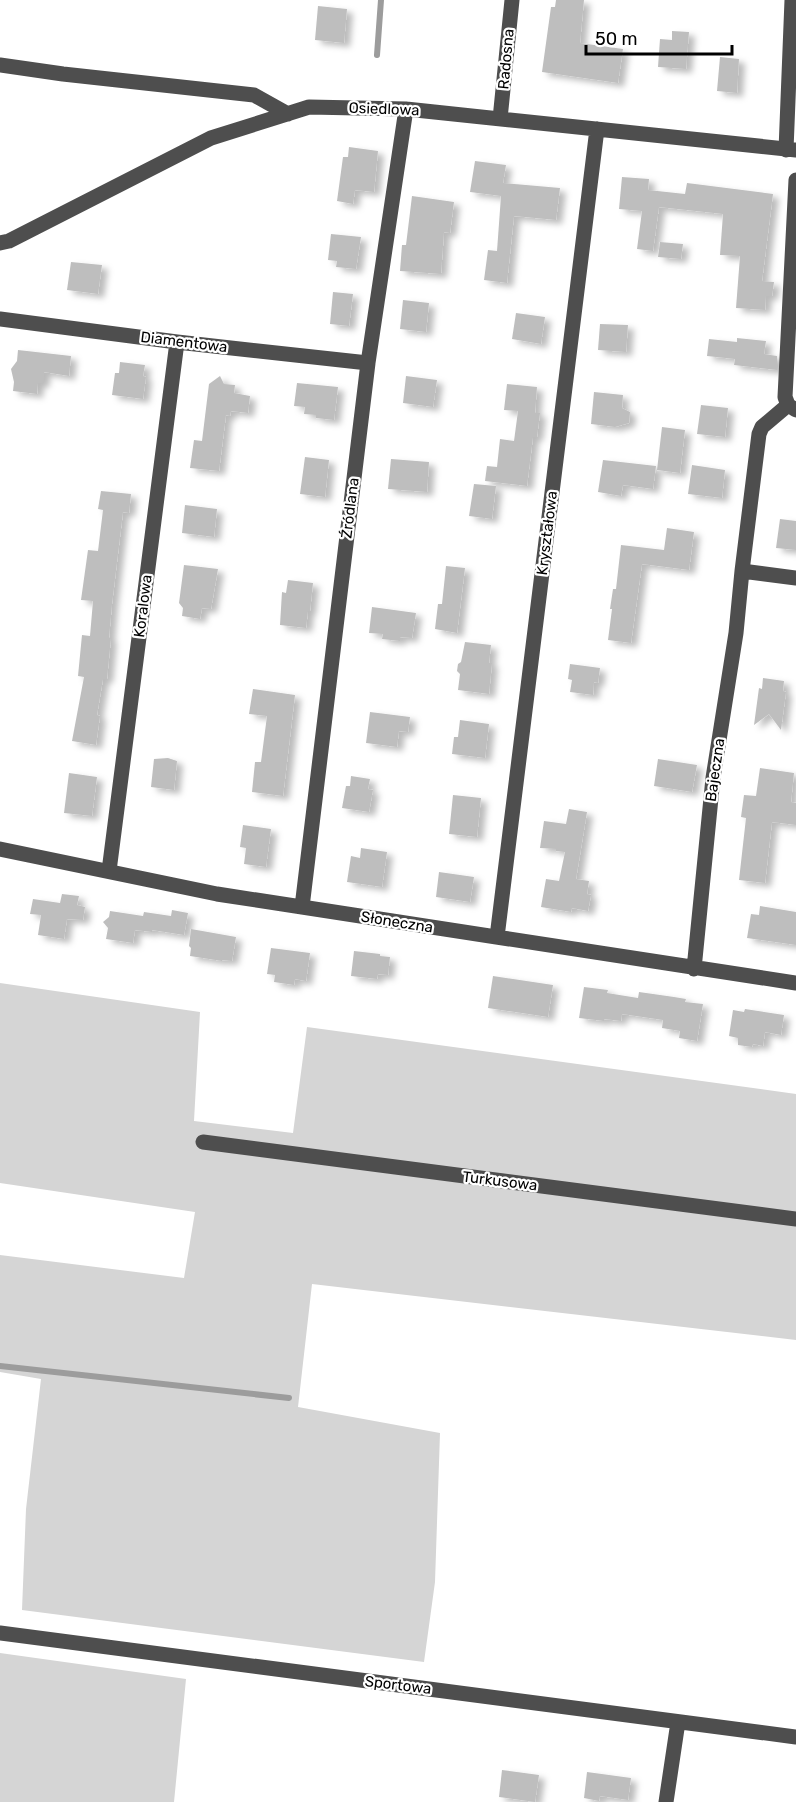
<svg xmlns="http://www.w3.org/2000/svg" width="796" height="1802" font-family="Rubik,sans-serif">
  <style>
    .green { fill: #d5d5d5 }
    .lines { fill: none; stroke-linecap: round; stroke-linejoin: round }
    .stream { stroke: #9c9c9c; stroke-width: 6 }
    .building { fill: #bebebe; filter: url(#shadow) }
    .minor { stroke: #4e4e4e; stroke-width: 15 }
    .labels { text-anchor: middle; dominant-baseline: central; stroke-width: 4.5; stroke-linejoin: round; paint-order: stroke }
    .street-label { font-size: 15px; fill: #000; stroke: #fff }
  </style>
  <defs>
    <filter id="shadow"><feDropShadow dx="6" dy="4" stdDeviation="3" flood-color="#0004"/></filter>
  </defs>
  <rect width="100%" height="100%" fill="#fff"/>
  <path class="green" d="M0,983l200,29 -6,109 99,12 14,-106 489,67v246l-484,-56 -14,123 142,26 -5,149 -11,80 -402,-52 4,-101 15,-130 -41,-7v-117l184,23 11,-66 -195,-29z
    M0,1653l186,26 -12,123h-174z"/>
  <g class="lines">
    <path class="stream" d="M377,55l4,-55
      M0,1366l289,32"/>
  </g>
  <path class="building" d="M556,0h28l-4,43 43,6 -5,34 -76,-11 9,-65h4z
    M318,6l29,3 -3,34 -29,-3z
    M672,31l17,1 -3,37 -28,-2 2,-28 12,1z
    M720,57l19,2 -2,34 -20,-2z
    M349,147l29,4 -4,41 -19,-2 -2,14 -16,-3 6,-44h5z
    M475,161l31,4 -3,18 57,5 -4,32 -42,-4 -7,67 -23,-3 4,-30 9,1 4,-55 -31,-4z
    M622,177l27,2 -1,11 37,4 2,-11 86,11 -11,87 12,1 -2,14h-6l-1,14 -29,-2 4,-52 -20,-1 3,-41 -64,-7 -6,44 -16,-2 5,-38 -23,-2z
    M412,196l42,6 -4,31 -6,-1 -3,42 -41,-3 2,-26h4z
    M331,234l30,3 -5,32 -20,-2 1,-6 -9,-1z
    M660,242l23,2 -2,15 -23,-2z
    M71,262l31,3 -4,29 -31,-4z
    M333,292l20,2 -4,32 -19,-2z
    M403,300l26,3 -3,29 -26,-3z
    M516,313l29,4 -4,27 -29,-5z
    M600,324l28,1 -2,27 -28,-2z
    M737,338l29,3 -2,13 13,2v14l-43,-5 1,-6 -28,-3 2,-17 28,3z
    M18,350l53,6 -2,20 -25,-4v11h-6l-1,11 -24,-3 1,-9 -3,-13 6,-8z
    M120,362l25,3 -2,11 3,1 -3,22 -31,-4 3,-22h4z
    M220,376l4,8 11,1 -1,8 16,3 -2,17 -17,-2 -1,5 -4,-1 -7,56 -29,-3 4,-28 8,1 7,-57z
    M406,376l31,4 -4,27 -30,-4z
    M297,383l41,4 -4,33 -18,-2v-3l-12,-1 1,-7 -11,-1z
    M507,384l30,3 -2,26h5l-3,24h-4l-6,49 -42,-5 2,-15 10,1 3,-28 14,2 4,-30 -14,-1z
    M594,392l29,3 -1,13 8,4 -1,11 -14,4 -24,-3z
    M701,405l27,3 -3,29 -28,-3z
    M662,427l23,3 -5,43 -23,-3z
    M305,457l24,3 -4,37 -25,-3z
    M391,459l38,3 -2,30 -39,-3z
    M603,460l53,6 -3,23 -30,-4 -2,11 -23,-4z
    M692,465l33,5 -3,28 -34,-4z
    M474,484l22,2 -4,33 -23,-3z
    M101,491l30,3 -2,19 -6,-1 -11,92 -3,34h2l-4,41h-4l-6,36 3,1 -4,29 -24,-4 12,-64 -6,-1 4,-41 8,1 3,-35 -12,-1 7,-50 10,1 5,-41 -5,-1z
    M185,505l32,4 -3,28 -32,-4z
    M780,519l16,2v29l-20,-2z
    M667,528l27,4 -5,38 -47,-6 -11,79 -23,-3 4,-31h-2l3,-20h3l5,-44 43,5z
    M184,565l34,4 -7,40 -9,-1 -2,11 -18,-3 1,-8 -4,-5z
    M446,566l19,2 -8,65 -22,-4 3,-25h4z
    M288,580l25,3 -3,28h-2l-2,17 -26,-3 2,-33 4,1z
    M372,607l44,6 -4,25 -12,-1v4l-18,-2 1,-5 -14,-1z
    M465,642l26,3 -2,18h3l-3,31 -31,-4 2,-16 -3,-3 1,-7 3,-2z
    M570,664l30,4 -2,15 -4,-1 -1,13 -23,-3 2,-12 -4,-1z
    M763,678l21,3 -1,10 3,1 -5,38 -12,-16 -15,11 5,-37 3,1z
    M253,689l42,6 -12,101 -31,-4 3,-30h6l6,-46 -18,-2z
    M370,712l40,5 -2,15 -9,-1 -2,16 -31,-4z
    M460,720l29,4 -4,34 -33,-4 2,-17h4z
    M168,758l9,3 -3,29 -23,-3 3,-28z
    M658,759l39,6 -5,27 -38,-6z
    M760,768l34,5 -3,29 5,1v22l-24,-3 -7,61 -26,-3 7,-62 -5,-1 3,-22 12,1z
    M69,773l28,4 -5,39 -28,-3z
    M351,776l19,3 -2,10 5,1 -4,22 -27,-4 4,-22h4z
    M453,795l28,3 -4,39 -28,-3z
    M569,809l18,3 -11,67 13,2 -2,13 4,1 -3,16 -16,-3 -1,4 -30,-5 5,-28 13,2 6,-29 -9,-1v-2l-16,-1 4,-27 22,3z
    M243,825l28,4 -5,38 -22,-3 2,-16 -6,-1z
    M361,848l26,4 -5,35 -35,-5 4,-26 9,2z
    M439,872l35,5 -4,25 -34,-5z
    M62,894l17,2 -2,9 8,2 -2,13 -16,-1 -3,20 -26,-4 3,-20 -11,-1 3,-15 27,4z
    M760,906l36,6v33l-49,-7 4,-24 8,1z
    M172,910l16,3 -4,22 -32,-5v2l-17,-2 -2,13 -27,-4 2,-11 -5,-6 6,-5 1,-6 33,5 1,-4 27,4z
    M191,929l45,8 -4,24 -10,-1v1l-32,-5 1,-8 -2,-2z
    M271,948l39,5 -4,28 -11,-2 -1,6 -20,-3 1,-7 -8,-1z
    M354,951l26,3v2l10,1 -2,18 -10,-1 -1,5 -26,-3z
    M493,976l60,9 -5,32 -60,-9z
    M584,987l24,3 -1,3 31,5 1,-6 35,5 12,2 -1,3 18,2 -6,37 -18,-3 1,-7 -18,-3 1,-8 -41,-6 -1,7 -17,-2v2l-25,-3z
    M745,1009l39,6 -3,20 -16,-3 -2,14 -10,-2 -1,3 -14,-2v-7l-9,-2 4,-26 11,2z
    M502,1770l37,5 -4,27 -36,-5z
    M587,1772l44,6 -3,22 -28,-4 -1,5 -15,-3z"/>
  <g class="lines">
    <path class="minor" d="M0,65l63,9 191,21 34,19
      M500,119l12,-119
      M786,150l6,-150
      M796,180l-11,217 3,8 8,5
      M0,243l9,-2 202,-103 98,-31 97,2 390,41
      M0,319l177,23 191,21
      M742,571l54,7
      M0,849l217,45 579,89
      M109,871l68,-529
      M302,907l66,-544 38,-254
      M497,937l100,-808
      M694,969l19,-191 23,-145 6,-62 17,-137 3,-7 26,-22
      M203,1142l593,77
      M0,1633l796,104
      M666,1802l12,-80"/>
  </g>
  <g class="labels">
    <g class="street-label">
      <text transform="translate(506 59) rotate(-85)">Radosna</text>
      <text transform="translate(384 109) rotate(2)">Osiedlowa</text>
      <text transform="translate(184 342) rotate(7)">Diamentowa</text>
      <text transform="translate(350 508) rotate(-83)">Źródlana</text>
      <text transform="translate(547 533) rotate(-83)">Kryształowa</text>
      <text transform="translate(143 606) rotate(-83)">Koralowa</text>
      <text transform="translate(715 770) rotate(-82)">Bajeczna</text>
      <text transform="translate(397 922) rotate(9)">Słoneczna</text>
      <text transform="translate(500 1181) rotate(7)">Turkusowa</text>
      <text transform="translate(398 1685) rotate(7)">Sportowa</text>
    </g>
  </g>
  <path d="M586 45v9h146v-9" fill="none" stroke="#000000" stroke-width="3"/>
  <text x="595" y="45" font-size="18" fill="#000000" stroke="#ffffff" stroke-width="4.5" paint-order="stroke">50 m</text>
</svg>
